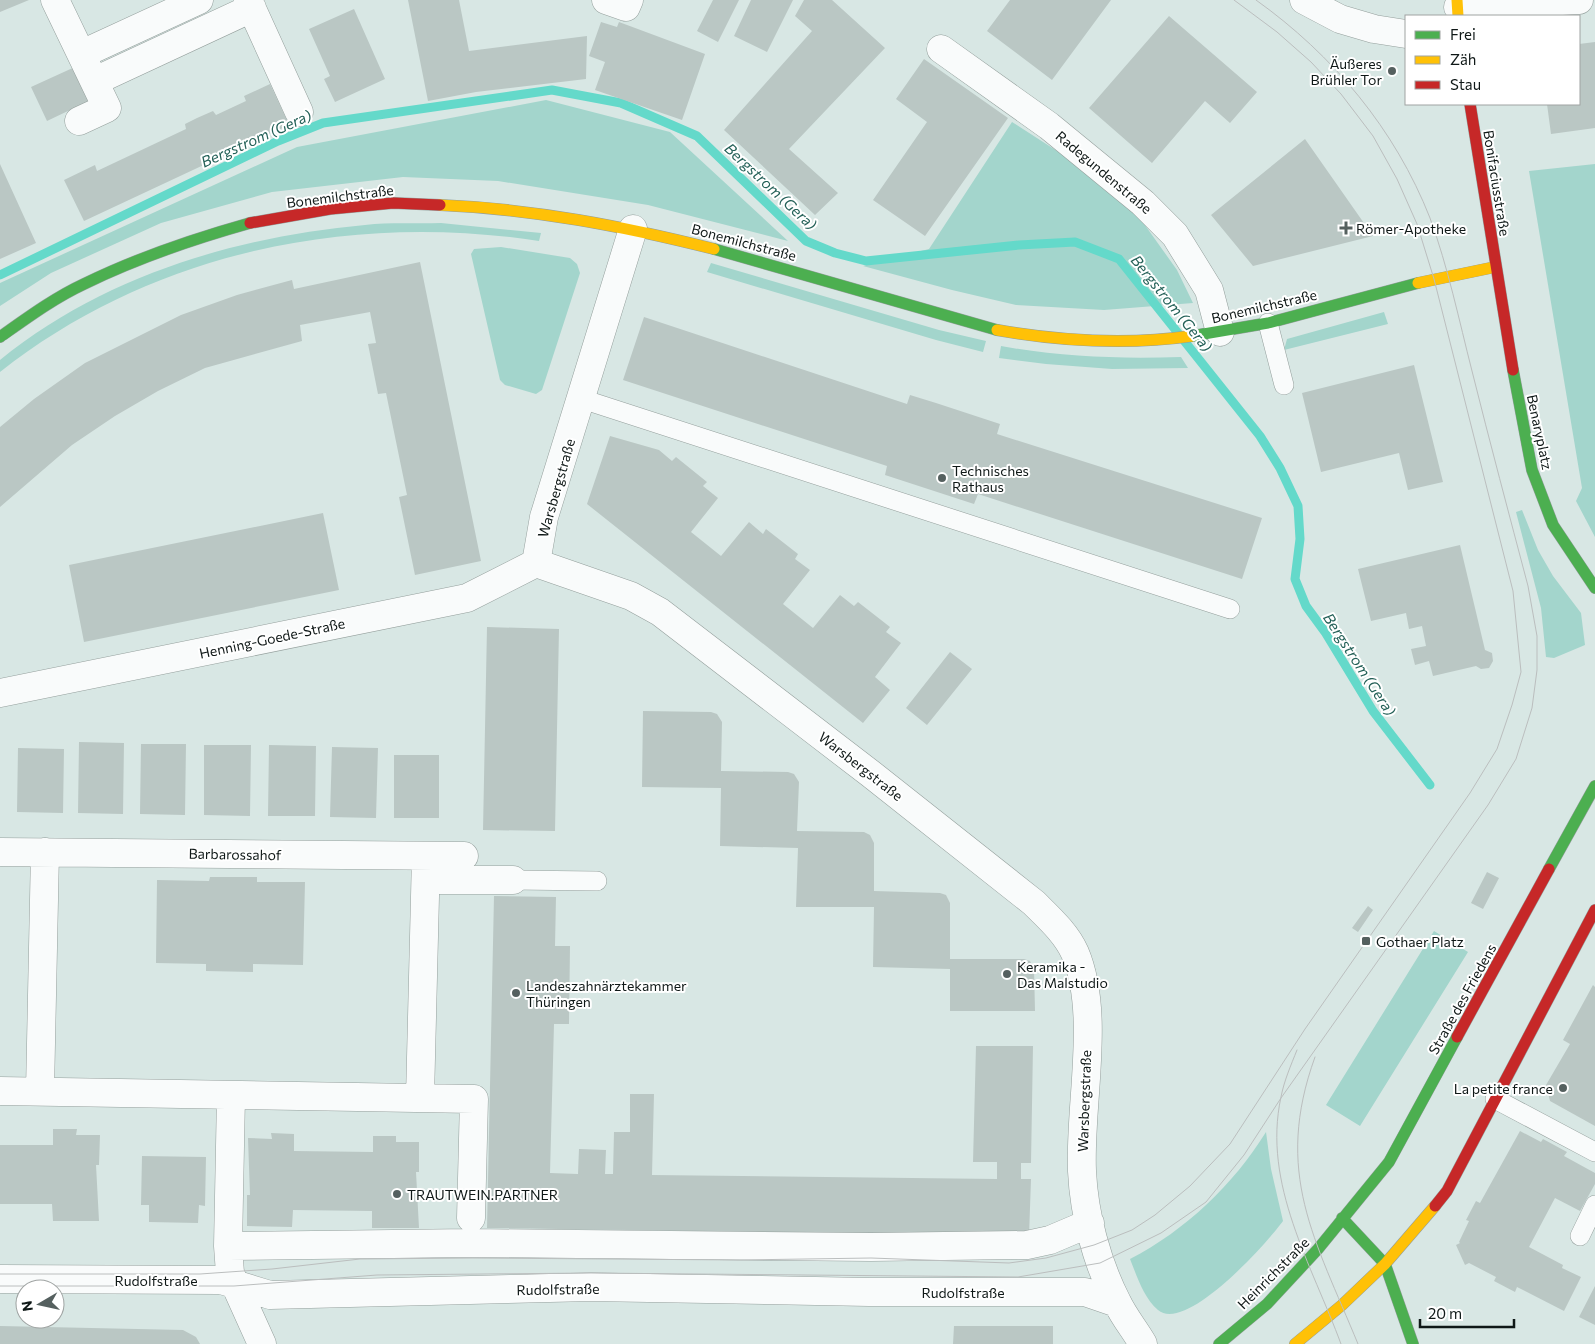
<svg xmlns="http://www.w3.org/2000/svg" width="1595" height="1344" font-family="Commissioner,sans-serif">
  <style>
    .green { fill: #a3d5cc }
    .lines { fill: none; stroke-linecap: round; stroke-linejoin: round }
    .stream { stroke: #64d9ca; stroke-width: 9 }
    .building { fill: #bac7c4 }
    .lane-casing { stroke: #949f9c; stroke-width: 20 }
    .street-casing { stroke: #949f9c; stroke-width: 29 }
    .fast-casing { stroke: #949f9c; stroke-width: 12 }
    .slow-casing { stroke: #949f9c; stroke-width: 12 }
    .jam-casing { stroke: #949f9c; stroke-width: 12 }
    .lane { stroke: #f9fbfb; stroke-width: 19 }
    .street { stroke: #f9fbfb; stroke-width: 28 }
    .fast { stroke: #4caf50; stroke-width: 11 }
    .slow { stroke: #ffc107; stroke-width: 11 }
    .jam { stroke: #c62828; stroke-width: 11 }
    .tram { stroke: #bbbebe; stroke-width: 1 }
    .poi-dot { fill: #55605f; stroke: #fff; stroke-width: 2 }
    .labels { text-anchor: middle; dominant-baseline: central; stroke-width: 4; stroke-linejoin: round; paint-order: stroke }
    .poi-label { font-size: 14px; fill: #0f1817; stroke: #fff; text-anchor: start }
    .street-label { font-size: 14px; fill: #0f1817; stroke: #fff }
    .water-label { font-size: 15px; font-style: italic; fill: #236057; stroke: #fff }
  </style>
  <rect width="100%" height="100%" fill="#d8e7e4"/>
  <path class="green" d="M546,100l124,32 118,109 -140,-36 -150,-24 -95,-4 -131,15 -111,31 -110,50 -51,33v-23l297,-136z
    M1012,122l76,49 54,50 35,49 16,33 -89,7 -88,-5 -64,-15 -89,-24 66,-17z
    M1595,164v373l-19,-36 6,-13 -53,-317z
    M441,223l100,10 -2,8c-189,-29 -387,11 -539,131v-12c103,-84 235,-123 365,-135 25,-3 51,-1 76,-2z
    M501,247l69,11 7,6 3,9 -38,117 -6,4 -31,-9 -5,-5 -29,-126 3,-5z
    M711,263l228,67 47,11 -3,11 -47,-12 -229,-68z
    M1384,312l4,12 -104,26 3,-11z
    M1001,346c60,11 118,13 180,11l7,11 -76,1 -66,-5 -47,-6z
    M1522,510l16,40 15,26 28,37 4,32 -31,13 -8,-1 -5,-49 -25,-96z
    M1434,931l34,21 -108,174 -34,-21z
    M1266,1132l5,37 12,52c-15,21 -97,113 -125,89 -15,-13 -21,-34 -28,-51 56,-29 103,-74 136,-127z"/>
  <g class="lines">
    <path class="stream" d="M0,275l278,-134 45,-18 229,-33 69,13 76,33 109,105 29,12 31,8 153,-16 56,-3 44,17 141,177 20,32 18,38 2,33 -5,40 11,27 19,26 48,79 57,74"/>
  </g>
  <path class="building" d="M0,0h29l-29,12z
    M408,0h51l10,51 118,-15 -1,43 -110,13 -48,9z
    M713,0h26l-21,42 -21,-11z
    M751,0h42l-26,52 -33,-16z
    M804,0h28l53,48 -96,101 49,44 -23,22 -91,-85 88,-99 -17,-15z
    M1010,0h101l-59,80 -65,-49z
    M354,9l31,70 -50,23 -11,-23 6,-3 -21,-47z
    M1169,16l88,76 -27,31 -25,-22 -53,62 -63,-55z
    M601,22l16,5 2,-5 86,32 -23,66 -87,-30 10,-28 -16,-6z
    M1595,42v86l-44,6 -4,-30h32v-60z
    M924,59l84,59 -83,118 -52,-36 54,-78 -31,-23z
    M77,66l16,33 -46,22 -16,-34z
    M270,84l19,41 -205,96 -20,-41 31,-15 2,6 89,-42 -1,-5 12,-6 16,-7 3,4 30,-14 -2,-5z
    M1305,139l68,97 -120,30 -42,-51z
    M0,164l36,79 -36,16z
    M420,262l61,299 -66,14 -16,-78 8,-2 -21,-102 -8,1 -10,-50 8,-1 -6,-31 -70,13 2,16 -97,27 -47,23 -43,25 -43,29 -72,62v-80l34,-28 51,-36 96,-48 56,-20 55,-15 2,9z
    M644,317l263,87 3,-9 26,8 64,21 -3,10 265,84 -20,61 -264,-85 -4,10 -89,-29 2,-9 -264,-86z
    M1414,365l29,117 -35,8 -9,-37 -78,19 -19,-79z
    M610,436l49,14 13,11 4,-4 31,25 -4,4 15,12 -27,34 30,24 28,-34 14,12 3,-5 32,25 -3,5 15,11 -27,34 30,24 27,-33 14,11 4,-4 32,25 -4,5 15,11 -26,34 15,13 -27,33 -276,-219z
    M323,513l16,77 -255,52 -15,-77z
    M1460,545l25,105 7,3 1,8 -4,7 -8,1 -5,-3 -43,10 -4,-15 -14,4 -4,-16 15,-3 -4,-20 -13,3 -3,-16 -35,8 -13,-52z
    M487,627l72,2 -4,202 -72,-1z
    M950,652l22,17 -45,56 -21,-17z
    M643,711l68,1 6,2 5,8 -1,49 67,1 6,2 5,8 -2,49 67,1 6,3 4,8v48l66,2 6,2 4,8v56h74l6,2 4,8 1,42h-85v-42l-77,-2 1,-60h-78l2,-59 -78,-2 1,-58 -79,-1z
    M79,742l45,1 -1,71 -45,-1z
    M141,744h45l-1,71 -45,-1z
    M204,745h47l-1,71 -46,-1z
    M269,745l47,1 -1,70h-47z
    M332,747l46,1 -2,70 -46,-1z
    M18,748l46,1 -1,64 -46,-1z
    M394,755h45v63h-45z
    M1487,872l12,6 -16,31 -12,-6z
    M210,877h47v5h48l-2,83 -50,-1v8l-47,-1v-7l-50,-1 1,-83 52,1z
    M494,896l62,1 -1,49h15l-1,78h-15l-4,149 28,1 1,-25 27,1 -1,24h8l1,-42h16v-38h24l-2,81 345,4v-17h-24l3,-116h57l-2,117h-10v16h10l-2,57 -542,-8z
    M1368,906l5,4 -15,22 -6,-4z
    M1593,985l2,2v139l-45,-25 -4,-16 24,-41 -7,-4z
    M53,1129h24l-1,6h24l-1,30h-3l3,56h-46l-1,-17h-52v-59h53z
    M1520,1131l21,11 2,-3 24,13 -3,4 31,17v11l-15,27 -25,-13 -26,49 34,18 -1,3 19,9 -17,34 -47,-24 -2,5 -21,-11 2,-4 -27,-14 -4,2 -9,-20 4,-2 -1,-1 10,-21 -3,-1 10,-19 4,2z
    M271,1133l23,1v17l79,1v-16h23v6h23v30h-3l3,56h-47v-17l-79,-1 -1,17 -45,-1v-31h3l-2,-57 24,1z
    M142,1156l64,1 -1,49 -6,-1 -1,18 -49,-1v-17h-8z
    M1595,1286v39l-16,-8z
    M0,1326l183,4 13,7 4,7h-200z
    M954,1326h99v18h-100z"/>
  <g class="lines">
    <defs>
      <path id="lane" d="M1268,323l16,62
        M582,399l648,210
        M513,880l84,1
        M1495,1099l100,53
        M1580,1236l15,-31"/>
      <path id="street" d="M55,0l52,108 -28,13
        M248,0l51,112
        M606,0l20,7 3,-7
        M1304,0l36,19 34,10 32,5
        M1458,7l121,-7
        M941,49l108,77 94,77 32,32 34,55 11,42
        M82,54l117,-54
        M95,81l157,-73
        M536,563l95,33 29,16 211,162 163,129c15,15 32,30 41,50 26,61 4,152 7,218 2,44 15,92 35,131 7,15 18,28 26,42
        M536,563l8,-46 89,-288
        M0,693l467,-95 69,-35
        M0,852l464,4
        M426,880h87
        M0,1091l474,8 -3,119
        M40,1091l5,-239
        M231,1096l-3,150 2,27 32,71
        M420,1098l6,-242
        M228,1246l243,-3 400,4 156,-2 23,-5 40,-17
        M0,1279l221,1 49,15 321,-8 278,5h216l32,11"/>
      <path id="fast" d="M714,249l283,81
        M1192,336l76,-13 150,-40
        M0,337c27,-19 54,-39 84,-53 53,-26 109,-45 166,-61
        M1513,370l19,100 21,55 42,63
        M1549,869l46,-83
        M1342,1218l43,46 28,80
        M1219,1344l48,-40 51,-55 71,-87 68,-125"/>
      <path id="slow" d="M1457,0l1,16
        M440,205c94,4 182,21 274,44
        M1418,283l77,-16
        M997,330c63,11 130,15 195,6
        M1295,1344l47,-39 43,-41 50,-58"/>
      <path id="jam" d="M1470,104l43,266
        M250,223l80,-14 63,-6 47,2
        M1457,1037l92,-168
        M1435,1206l12,-15 148,-281"/>
    </defs>
    <use href="#lane" class="lane-casing"/>
    <use href="#street" class="street-casing"/>
    <use href="#fast" class="fast-casing"/>
    <use href="#slow" class="slow-casing"/>
    <use href="#jam" class="jam-casing"/>
    <use href="#lane" class="lane"/>
    <use href="#street" class="street"/>
    <use href="#fast" class="fast"/>
    <use href="#slow" class="slow"/>
    <use href="#jam" class="jam"/>
    <path class="tram" d="M1297,1050c-6,15 -13,31 -16,47 -19,87 31,168 60,247
      M1315,1057c-42,116 0,182 43,287
      M0,1274h200l72,-5 88,-10 112,-1 268,2 131,-2 138,5 37,-5 48,-13 38,-15 23,-15 35,-29 40,-42 75,-115 165,-236 27,-44 15,-44 9,-33 -8,-81 -79,-312 -17,-55 -20,-45 -24,-43 -32,-42 -30,-32 -34,-30 -43,-32
      M0,1286h234l143,-11 214,-2 427,4 82,-14 61,-30 45,-31 38,-47 37,-57 207,-293 28,-46 16,-51 5,-38v-34l-9,-50c-19,-72 -38,-143 -56,-215 -13,-51 -24,-104 -42,-153 -35,-89 -97,-163 -174,-218"/>
  </g>
  <g class="poi-dot">
    <circle cx="1392" cy="71" r="5"/>
    <path d="M1343.5 220.5h5v5h5v5h-5v5h-5v-5h-5v-5h5z"/>
    <circle cx="942" cy="478" r="5"/>
    <rect x="1361" y="936" width="10" height="10" rx="2.5"/>
    <circle cx="1007" cy="974" r="5"/>
    <circle cx="516" cy="993" r="5"/>
    <circle cx="1563" cy="1088" r="5"/>
    <circle cx="397" cy="1194" r="5"/>
  </g>
  <g class="labels">
    <g class="poi-label">
      <text x="1382" y="63" text-anchor="end">Äußeres<tspan x="1382" dy="16">Brühler Tor</tspan></text>
      <text x="1356" y="228">Römer-Apotheke</text>
      <text x="952" y="470">Technisches<tspan x="952" dy="16">Rathaus</tspan></text>
      <text x="1376" y="941">Gothaer Platz</text>
      <text x="1017" y="966">Keramika -<tspan x="1017" dy="16">Das Malstudio</tspan></text>
      <text x="526" y="985">Landeszahnärztekammer<tspan x="526" dy="16">Thüringen</tspan></text>
      <text x="1553" y="1088" text-anchor="end">La petite france</text>
      <text x="407" y="1194">TRAUTWEIN.PARTNER</text>
    </g>
    <g class="street-label">
      <text transform="translate(1104 172) rotate(40)">Radegundenstraße</text>
      <text transform="translate(1497 183) rotate(81)">Bonifaciusstraße</text>
      <text transform="translate(340 196) rotate(-7)">Bonemilchstraße</text>
      <text transform="translate(744 242) rotate(15)">Bonemilchstraße</text>
      <text transform="translate(1264 306) rotate(-13)">Bonemilchstraße</text>
      <text transform="translate(1540 432) rotate(78)">Benaryplatz</text>
      <text transform="translate(556 488) rotate(-74)">Warsbergstraße</text>
      <text transform="translate(272 638) rotate(-12)">Henning-Goede-Straße</text>
      <text transform="translate(861 766) rotate(38)">Warsbergstraße</text>
      <text transform="translate(235 854) rotate(1)">Barbarossahof</text>
      <text transform="translate(1462 999) rotate(-61)">Straße des Friedens</text>
      <text transform="translate(1084 1101) rotate(-88)">Warsbergstraße</text>
      <text transform="translate(1273 1273) rotate(-45)">Heinrichstraße</text>
      <text x="156" y="1280">Rudolfstraße</text>
      <text transform="translate(558 1289) rotate(-1)">Rudolfstraße</text>
      <text x="963" y="1292">Rudolfstraße</text>
    </g>
    <g class="water-label">
      <text transform="translate(256 138) rotate(-24)">Bergstrom (Gera)</text>
      <text transform="translate(771 186) rotate(43)">Bergstrom (Gera)</text>
      <text transform="translate(1172 303) rotate(51)">Bergstrom (Gera)</text>
      <text transform="translate(1360 664) rotate(57)">Bergstrom (Gera)</text>
    </g>
  </g>
  <rect x="1405" y="15" width="175" height="90" fill="#ffffff" stroke="#9fa3a2"/>
  <rect x="1415" y="31" width="25" height="8" fill="#4caf50" stroke="#9fa3a2"/>
  <text x="1450" y="40" font-size="15" fill="#0f1817">Frei</text>
  <rect x="1415" y="56" width="25" height="8" fill="#ffc107" stroke="#9fa3a2"/>
  <text x="1450" y="65" font-size="15" fill="#0f1817">Zäh</text>
  <rect x="1415" y="81" width="25" height="8" fill="#c62828" stroke="#9fa3a2"/>
  <text x="1450" y="90" font-size="15" fill="#0f1817">Stau</text>
  <g transform="translate(40 1304) rotate(261)"><circle r="24" fill="#ffffff" stroke="#9fa3a2"/>
  <path d="M0-4L9 19L0 12L-9 19Z" fill="#55605f"/>
  <text y="-8" font-size="14" font-weight="bold" text-anchor="middle" fill="#0f1817">N</text>
  </g>
  <path d="M1420 1319v8h94v-8" fill="none" stroke="#0f1817" stroke-width="2.5"/>
  <text x="1428" y="1319" font-size="15" fill="#0f1817" stroke="#ffffff" stroke-width="4" paint-order="stroke">20 m</text>
</svg>
